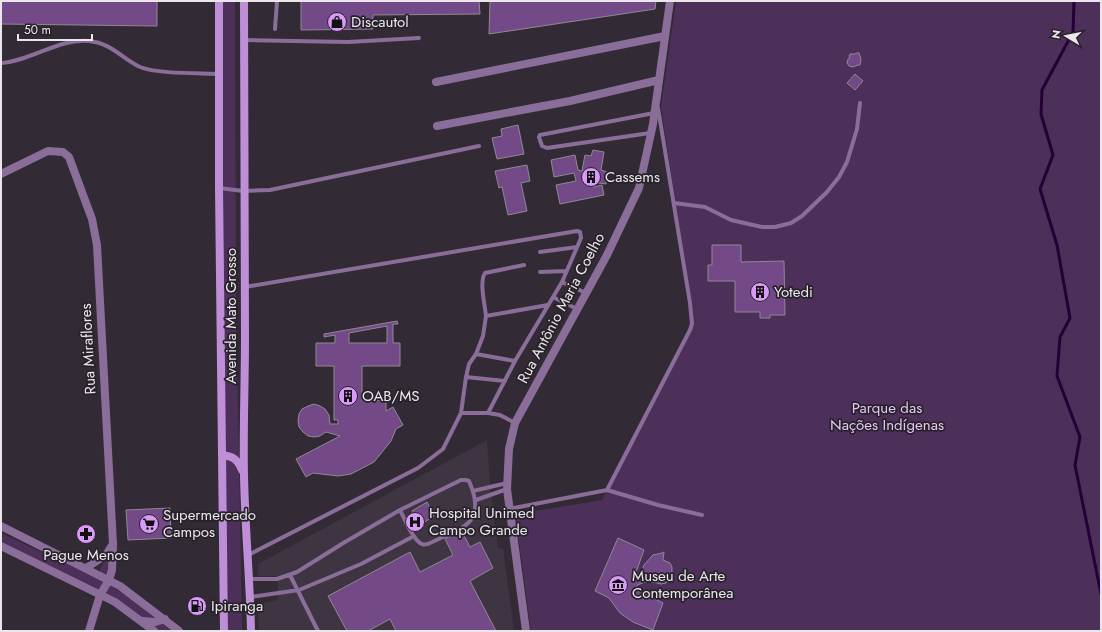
<svg xmlns="http://www.w3.org/2000/svg" width="1102" height="632" font-family="Jost,sans-serif">
  <style>
    .built { fill: #3e3442 }
    .green { fill: #4c305a }
    .lines { fill: none; stroke-linecap: round; stroke-linejoin: round }
    .stream { stroke: #250034; stroke-width: 3 }
    .building { fill: #734a87; stroke: #908894; fill-rule: evenodd }
    .service { stroke: #8a6d99; stroke-width: 4 }
    .minor { stroke: #8a6d99; stroke-width: 8 }
    .tertiary { stroke: #8a6d99; stroke-width: 8 }
    .secondary { stroke: #be8fd6; stroke-width: 8 }
    .labels { text-anchor: middle; dominant-baseline: central; stroke-width: 3.5; stroke-linejoin: round; paint-order: stroke }
    .poi-label { font-size: 15px; fill: #eae6ec; stroke: #28222b; text-anchor: start }
    .street-label { font-size: 15px; fill: #eae6ec; stroke: #28222b }
    .park-label { font-size: 15px; fill: #e5c3f8; stroke: #28222b }
  </style>
  <rect width="100%" height="100%" fill="#322b35"/>
  <path class="built" d="M487,440l3,47 8,61 5,1 11,82h-255l-1,-27 19,-4 1,-7 -1,-17h-19v-12z"/>
  <path class="green" d="M220,1h15l1,288 6,342h-14c-2,-210 -7,-420 -8,-630z
    M676,1h425v630h-570l-15,-112 1,-5 85,-14 89,-170 1,-19 -31,-204z
    M1,533l95,45 8,-16 7,-9 -5,30 24,15 41,33h-14l-13,-11 -143,-76z"/>
  <g class="lines">
    <path class="stream" d="M1074,1l-1,31 -31,58 -1,24 12,41 -13,34 17,56 13,73 -10,19 -3,39 23,61 -5,28 26,129"/>
  </g>
  <path class="building" d="M1,1h156v25l-156,-2z
    M301,1h178l1,13 -107,1v14l-72,1z
    M490,1h166l-1,8 -166,25z
    M856,53h3l2,6 -1,6h-2l-5,2 -4,-1 -2,-3 1,-4 2,-1 -1,-2 1,-2h5z
    M855,74l8,7 -8,9 -8,-7z
    M518,125l6,29 -27,5 -5,-21 10,-2 -1,-7z
    M593,150l11,2 -3,18 7,2 -2,12 -15,-2 -1,4 4,1 8,-2 2,10 -44,9 -4,-19 20,-4 -2,-8 -20,4 -3,-17 24,-5 3,15 4,1 3,-16 6,1z
    M527,165l3,16 -9,2 6,28 -19,4 -6,-28 -3,1 -4,-17z
    M712,245h29v17l43,-1 1,54h-15v3h-10v-6h-25v-31h-27v-16h4z
    M397,321l1,3h-5v19h7v23h-38v34h24v11l7,-4 10,18 -7,4 -5,12 -17,21 -23,12 -13,2 -25,-3 -7,4 -10,-18 44,-23 -14,-4 -6,4 -6,1 -6,-1 -5,-4 -4,-5 -1,-6 1,-7 3,-5 6,-3 6,-2 6,2 5,3 4,6 1,9h8v-4h-4v-54h-18v-23h19v-8l-11,2v-3zM387,326v17h-38v-10z
    M427,502l7,14 -14,9 -8,-14z
    M170,508l1,30 -43,2 -2,-30z
    M461,530l9,17 10,-5 13,26 -23,13 26,50h-100l-6,-12 -22,12h-21l-19,-35 82,-44 10,20 33,-17 -8,-16z
    M618,538l26,12 -9,25 6,-2 3,-8 9,-10 9,-2 2,-1 -1,8 7,3 2,4v10l-6,6 -5,1 -13,-3 -11,4 2,6 24,12 -10,27 -20,-8 -13,-9 -11,-15 -14,-7z"/>
  <g class="lines">
    <path class="service" d="M275,29l2,-28
      M244,40l104,2 71,-4
      M1,63c30,-2 58,-25 88,-22 23,2 33,18 51,26 17,7 58,6 79,7
      M650,133l-103,15 -5,-2 -3,-9 1,-2 114,-22
      M219,188l24,3 27,-1 209,-44
      M674,203l31,4 26,13 31,7h13l16,-4 11,-7 25,-24 12,-15 8,-15 10,-33 3,-26
      M540,252l37,-5
      M540,272l26,-1
      M562,282l24,11
      M245,287l332,-56 3,1 1,6 -19,44 -47,79 -27,52
      M553,297l24,12
      M486,316c-1,-11 -7,-34 -1,-43l39,-8
      M476,354l39,7
      M466,377l39,4
      M461,413l5,-36 3,-13 7,-10 7,-18 3,-20 62,-11
      M607,490l83,-160 2,-6 -2,-21 -32,-195
      M473,491l34,-8
      M476,500l31,-11
      M509,509l98,-19 51,15 44,10
      M248,555l170,-87 25,-19 18,-36h27l12,2 15,8
      M290,575l28,56
      M250,579h27l20,-7 48,-30 55,-32 61,-30h4l4,1c19,44 -7,46 -41,63 -2,0 -5,1 -6,0 -8,-2 -18,-26 -22,-34
      M251,597l48,-7 62,-26 53,-28"/>
    <path class="minor" d="M436,82l229,-46
      M437,126l133,-25 89,-21
      M1,174l47,-23 15,1 6,5 14,38 9,24 5,26 16,299 -1,26 -3,10 -9,15 -11,36
      M86,568l20,-13 7,-11"/>
    <path class="tertiary" d="M1,526l119,60 59,45
      M1,546l114,56 39,29
      M142,621l13,1 10,-3
      M526,631l-19,-142 2,-40 6,-26 92,-168 32,-67 14,-64 17,-123"/>
    <path class="secondary" d="M219,1v187l5,443
      M244,1c0,112 0,224 1,336 0,46 -2,93 -1,139 1,52 6,103 7,155
      M222,455c11,1 16,5 20,15"/>
  </g>
  <defs>
    <symbol id="shop-disc" viewBox="-11 -11 22 22"><circle r="9.5" fill="#d99af7" stroke="#28222b"/><path d="M-5-2.5h2.3a2.7 3.5 0 0 1 5.4 0H5L5.5 6h-11ZM-1.5-2.5h3a1.5 2.3 0 0 0-3 0Z" fill="#111"/></symbol>
    <symbol id="building-disc" viewBox="-11 -11 22 22"><circle r="9.5" fill="#d99af7" stroke="#28222b"/><path d="M-4-6H4V6H1V3H-1V6H-4ZM-2.5-4.3h1.7v1.8h-1.7ZM.8-4.3h1.7v1.8H.8ZM-2.5-1h1.7V.8h-1.7ZM.8-1h1.7V.8H.8Z" fill="#111"/></symbol>
    <symbol id="hospital-disc" viewBox="-11 -11 22 22"><circle r="9.5" fill="#d99af7" stroke="#28222b"/><path d="M-5-5h3v3.5h4V-5h3V5h-3V1.5h-4V5h-3Z" fill="#111"/></symbol>
    <symbol id="supermarket-disc" viewBox="-11 -11 22 22"><circle r="9.5" fill="#d99af7" stroke="#28222b"/><path d="M-6-5.5h2.5l.6 2H6L4.5 2H-2.5L-4.4-4H-6ZM-1.5 3.2a1.3 1.3 0 1 0 .1 0ZM3 3.2a1.3 1.3 0 1 0 .1 0Z" fill="#111"/></symbol>
    <symbol id="pharmacy-disc" viewBox="-11 -11 22 22"><circle r="9.5" fill="#d99af7" stroke="#28222b"/><path d="M-2-6h4v4h4v4h-4v4h-4v-4h-4v-4h4Z" fill="#111"/></symbol>
    <symbol id="museum-disc" viewBox="-11 -11 22 22"><circle r="9.5" fill="#d99af7" stroke="#28222b"/><path d="M0-6L6-3V-2H-6V-3ZM-5-1h2V3h-2ZM-1-1h2V3h-2ZM3-1h2V3H3ZM-6 4H6V6H-6Z" fill="#111"/></symbol>
    <symbol id="fuel-disc" viewBox="-11 -11 22 22"><circle r="9.5" fill="#d99af7" stroke="#28222b"/><path d="M-5.5-6h7V0h2V4h1.3V-2.5L3-4.5l.8-.8L6-3V5H2.5V1h-1V6h-7ZM-4.2-4.7v3.2H.2V-4.7Z" fill="#111"/></symbol>
  </defs>
  <g fill-rule="evenodd">
    <use href="#shop-disc" x="326" y="11" width="22" height="22"/>
    <use href="#building-disc" x="580" y="166" width="22" height="22"/>
    <use href="#building-disc" x="749" y="281" width="22" height="22"/>
    <use href="#building-disc" x="337" y="385" width="22" height="22"/>
    <use href="#hospital-disc" x="404" y="511" width="22" height="22"/>
    <use href="#supermarket-disc" x="138" y="513" width="22" height="22"/>
    <use href="#pharmacy-disc" x="75" y="523" width="22" height="22"/>
    <use href="#museum-disc" x="607" y="574" width="22" height="22"/>
    <use href="#fuel-disc" x="186" y="595" width="22" height="22"/>
  </g>
  <g class="labels">
    <g class="poi-label">
      <text x="351" y="22">Discautol</text>
      <text x="605" y="177">Cassems</text>
      <text x="774" y="292">Yotedi</text>
      <text x="362" y="396">OAB/MS</text>
      <text x="429" y="513">Hospital Unimed<tspan x="429" dy="17">Campo Grande</tspan></text>
      <text x="163" y="515">Supermercado<tspan x="163" dy="17">Campos</tspan></text>
      <text x="86" y="555" text-anchor="middle">Pague Menos</text>
      <text x="632" y="576">Museu de Arte<tspan x="632" dy="17">Contemporânea</tspan></text>
      <text x="211" y="606">Ipiranga</text>
    </g>
    <g class="street-label">
      <text transform="translate(561 308) rotate(-62)">Rua Antônio Maria Coelho</text>
      <text transform="translate(231 316) rotate(-90)">Avenida Mato Grosso</text>
      <text transform="translate(88 349) rotate(-93)">Rua Miraflores</text>
    </g>
    <g class="park-label">
      <text x="887" y="408">Parque das<tspan x="887" dy="17">Nações Indígenas</tspan></text>
    </g>
  </g>
  <rect width="1102" height="632" fill="none" stroke="#eae6ec" stroke-width="4"/>
  <g transform="translate(1066 36) rotate(280)" stroke="#28222b" stroke-width="3" paint-order="stroke">
  <path d="M0-3L7 15L0 10L-7 15Z" fill="#eae6ec"/>
  <text y="-6" font-size="11" font-weight="bold" text-anchor="middle" fill="#eae6ec">N</text>
  </g>
  <path d="M18 34v6h74v-6" fill="none" stroke="#eae6ec" stroke-width="2"/>
  <text x="24" y="34" font-size="12" fill="#eae6ec" stroke="#28222b" stroke-width="3" paint-order="stroke">50 m</text>
</svg>
